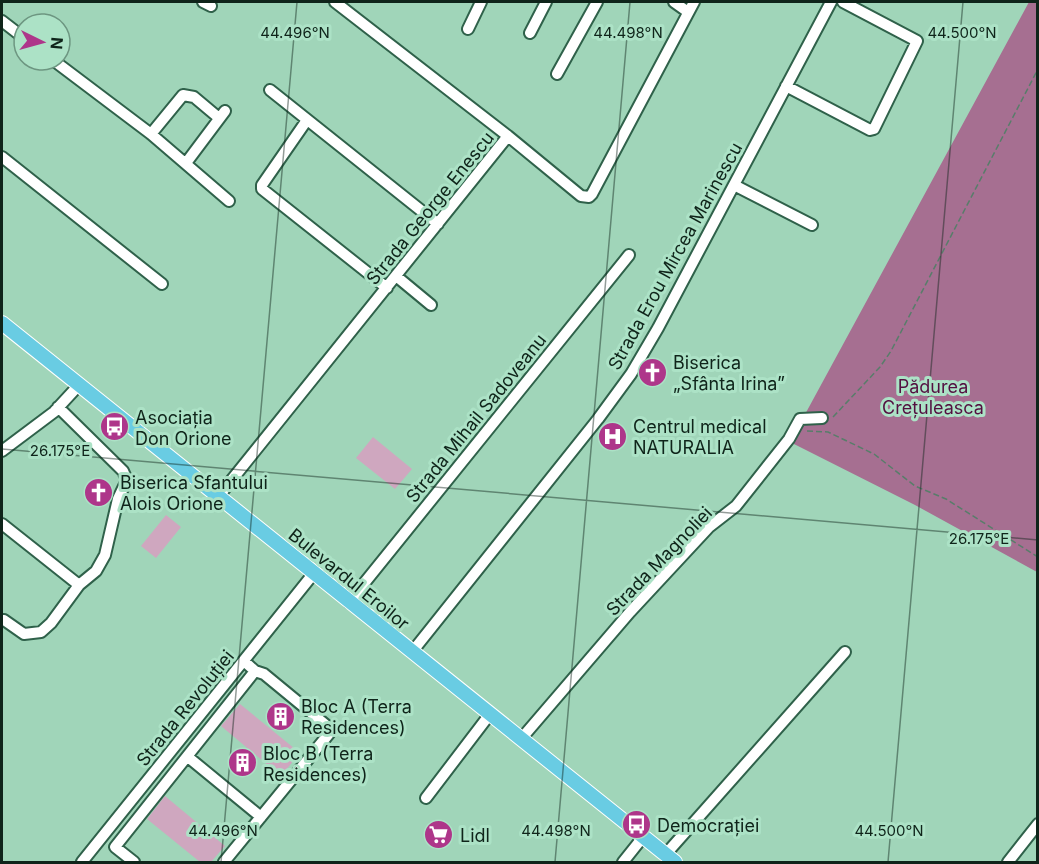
<svg xmlns="http://www.w3.org/2000/svg" width="1039" height="864" font-family="Inter,sans-serif">
  <style>
    .green { fill: #cfa7bf }
    .forest { fill: #a66f91 }
    .lines { fill: none; stroke-linecap: round; stroke-linejoin: round }
    .minor-casing { stroke: #2f614a; stroke-width: 14 }
    .major-casing { stroke: #fff; stroke-width: 16 }
    .path { stroke: #587d6a; stroke-width: 1.5; stroke-dasharray: 6 3; stroke-linecap: butt }
    .minor { stroke: #fff; stroke-width: 10 }
    .major { stroke: #69cce3; stroke-width: 14 }
    .ticks { fill: none; stroke: #0f241a; stroke-width: 1.5; stroke-opacity: 0.45 }
    .labels { text-anchor: middle; dominant-baseline: central; stroke-width: 6; stroke-linejoin: round; paint-order: stroke }
    .street-label { font-size: 18px; fill: #0f241a; stroke: #ace2c6 }
    .poi-label { font-size: 18px; fill: #0f241a; stroke: #ace2c6; text-anchor: start }
    .park-label { font-size: 18px; fill: #530f40; stroke: #ace2c6 }
    .ticks-label { font-size: 15px; text-anchor: middle; fill: #0f241a; stroke: #ace2c6; stroke-width: 6; stroke-linejoin: round; paint-order: stroke }
  </style>
  <rect width="100%" height="100%" fill="#a0d5b9"/>
  <path class="green" d="M373,437l39,32 -17,20 -39,-31z
    M166,515l15,12 -25,31 -15,-12z
    M240,704l60,49 -19,23 -60,-50z
    M165,796l60,50 -14,16h-11l-53,-43z"/>
  <path class="forest" d="M1029,2h8v570l-122,-67 -125,-63z"/>
  <g class="lines">
    <defs>
      <path id="minor" d="M203,2l8,4
        M335,2l173,134
        M674,2l14,10
        M2,21l22,17
        M468,29l13,-27
        M530,33l16,-31
        M53,60l98,74 78,67
        M557,74l40,-72
        M786,86l84,44 4,-1 43,-88 -74,-39
        M270,90l168,134
        M307,120l-45,65v4l125,99
        M151,134l32,-39 11,2 25,21
        M2,157l160,127
        M186,163l39,-52
        M734,185l78,40
        M396,276l35,29
        M2,451l52,-39 25,-27
        M218,497l290,-361 73,60 8,1 3,-3 102,-192
        M2,524l77,61
        M349,602l280,-347
        M4,620l20,14 17,-2 10,-9 28,-38 17,-14 9,-16 13,-56 9,-19 -4,-9 -65,-64
        M412,652l186,-233 33,-45 27,-46 173,-326
        M521,739l109,-127 79,-85 27,-21 53,-67 11,-20 22,-1
        M188,757l73,60
        M426,798l64,-84
        M665,855l180,-203
        M82,862l232,-289
        M134,862l-19,-15 140,-176
        M224,862l108,-132 -68,-56 -9,-3 -11,-10
        M623,862l20,-25
        M1008,862l30,-38"/>
      <path id="major" d="M2,323l673,539"/>
    </defs>
    <use href="#minor" class="minor-casing"/>
    <use href="#major" class="major-casing"/>
    <path class="path" d="M833,417l47,-50 11,-16 147,-282
      M807,431l21,1 46,22 41,32 31,13 92,58"/>
    <use href="#minor" class="minor"/>
    <use href="#major" class="major"/>
  </g>
  <path class="ticks" d="M2,449l1036,91M221,862l76,-860M555,862l75,-860M888,862l75,-860"/>
  <defs>
    <symbol id="church-disc" viewBox="-11 -11 22 22"><circle r="9.5" fill="#ae368a" stroke="#ace2c6"/><path d="M-1.2-6h2.4v3.5h3.3v2.4h-3.3V6h-2.4V-.1h-3.3v-2.4h3.3Z" fill="#fff"/></symbol>
    <symbol id="bus-disc" viewBox="-11 -11 22 22"><circle r="9.5" fill="#ae368a" stroke="#ace2c6"/><path d="M-5-6H5V4H4V6H2V4H-2V6H-4V4H-5ZM-3.5-4V0h7V-4ZM-3.5 1.2v1.5H-2V1.2ZM2 1.2v1.5H3.5V1.2Z" fill="#fff"/></symbol>
    <symbol id="hospital-disc" viewBox="-11 -11 22 22"><circle r="9.5" fill="#ae368a" stroke="#ace2c6"/><path d="M-5-5h3v3.5h4V-5h3V5h-3V1.5h-4V5h-3Z" fill="#fff"/></symbol>
    <symbol id="building-disc" viewBox="-11 -11 22 22"><circle r="9.5" fill="#ae368a" stroke="#ace2c6"/><path d="M-4-6H4V6H1V3H-1V6H-4ZM-2.5-4.3h1.7v1.8h-1.7ZM.8-4.3h1.7v1.8H.8ZM-2.5-1h1.7V.8h-1.7ZM.8-1h1.7V.8H.8Z" fill="#fff"/></symbol>
    <symbol id="supermarket-disc" viewBox="-11 -11 22 22"><circle r="9.5" fill="#ae368a" stroke="#ace2c6"/><path d="M-6-5.5h2.5l.6 2H6L4.5 2H-2.5L-4.4-4H-6ZM-1.5 3.2a1.3 1.3 0 1 0 .1 0ZM3 3.2a1.3 1.3 0 1 0 .1 0Z" fill="#fff"/></symbol>
  </defs>
  <g fill-rule="evenodd">
    <use href="#church-disc" x="636" y="356" width="33" height="33"/>
    <use href="#bus-disc" x="98" y="410" width="33" height="33"/>
    <use href="#hospital-disc" x="596" y="420" width="33" height="33"/>
    <use href="#church-disc" x="82" y="476" width="33" height="33"/>
    <use href="#building-disc" x="264" y="700" width="33" height="33"/>
    <use href="#building-disc" x="226" y="746" width="33" height="33"/>
    <use href="#bus-disc" x="620" y="808" width="33" height="33"/>
    <use href="#supermarket-disc" x="422" y="818" width="33" height="33"/>
  </g>
  <g class="labels">
    <g class="street-label">
      <text transform="translate(430 208) rotate(-51)">Strada George Enescu</text>
      <text transform="translate(675 256) rotate(-61)">Strada Erou Mircea Marinescu</text>
      <text transform="translate(476 418) rotate(-51)">Strada Mihail Sadoveanu</text>
      <text transform="translate(659 561) rotate(-46)">Strada Magnoliei</text>
      <text transform="translate(349 579) rotate(39)">Bulevardul Eroilor</text>
      <text transform="translate(185 708) rotate(-51)">Strada Revoluției</text>
    </g>
    <g class="poi-label">
      <text x="673" y="362">Biserica<tspan x="673" dy="21">„Sfânta Irina”</tspan></text>
      <text x="135" y="417">Asociația<tspan x="135" dy="21">Don Orione</tspan></text>
      <text x="633" y="426">Centrul medical<tspan x="633" dy="21">NATURALIA</tspan></text>
      <text x="120" y="482">Biserica Sfantului<tspan x="120" dy="21">Alois Orione</tspan></text>
      <text x="301" y="706">Bloc A (Terra<tspan x="301" dy="21">Residences)</tspan></text>
      <text x="263" y="753">Bloc B (Terra<tspan x="263" dy="21">Residences)</tspan></text>
      <text x="657" y="825">Democrației</text>
      <text x="460" y="835">Lidl</text>
    </g>
    <g class="park-label">
      <text x="933" y="386">Pădurea<tspan x="933" dy="21">Crețuleasca</tspan></text>
    </g>
  </g>
  <g class="ticks-label">
    <text x="295" y="38">44.496°N</text>
    <text x="628" y="38">44.498°N</text>
    <text x="962" y="38">44.500°N</text>
    <text x="60" y="456">26.175°E</text>
    <text x="979" y="544">26.175°E</text>
    <text x="223" y="836">44.496°N</text>
    <text x="556" y="836">44.498°N</text>
    <text x="889" y="836">44.500°N</text>
  </g>
  <rect width="1039" height="864" fill="none" stroke="#0f241a" stroke-width="6"/>
  <g transform="translate(42 42) rotate(95)"><circle r="28" fill="#ace2c6" stroke="#6d9681" stroke-width="1.5"/>
  <path d="M0-4.5L10 22L0 15L-10 22Z" fill="#ae368a"/>
  <text y="-9" font-size="16" font-weight="bold" text-anchor="middle" fill="#0f241a">N</text>
  </g>
</svg>
